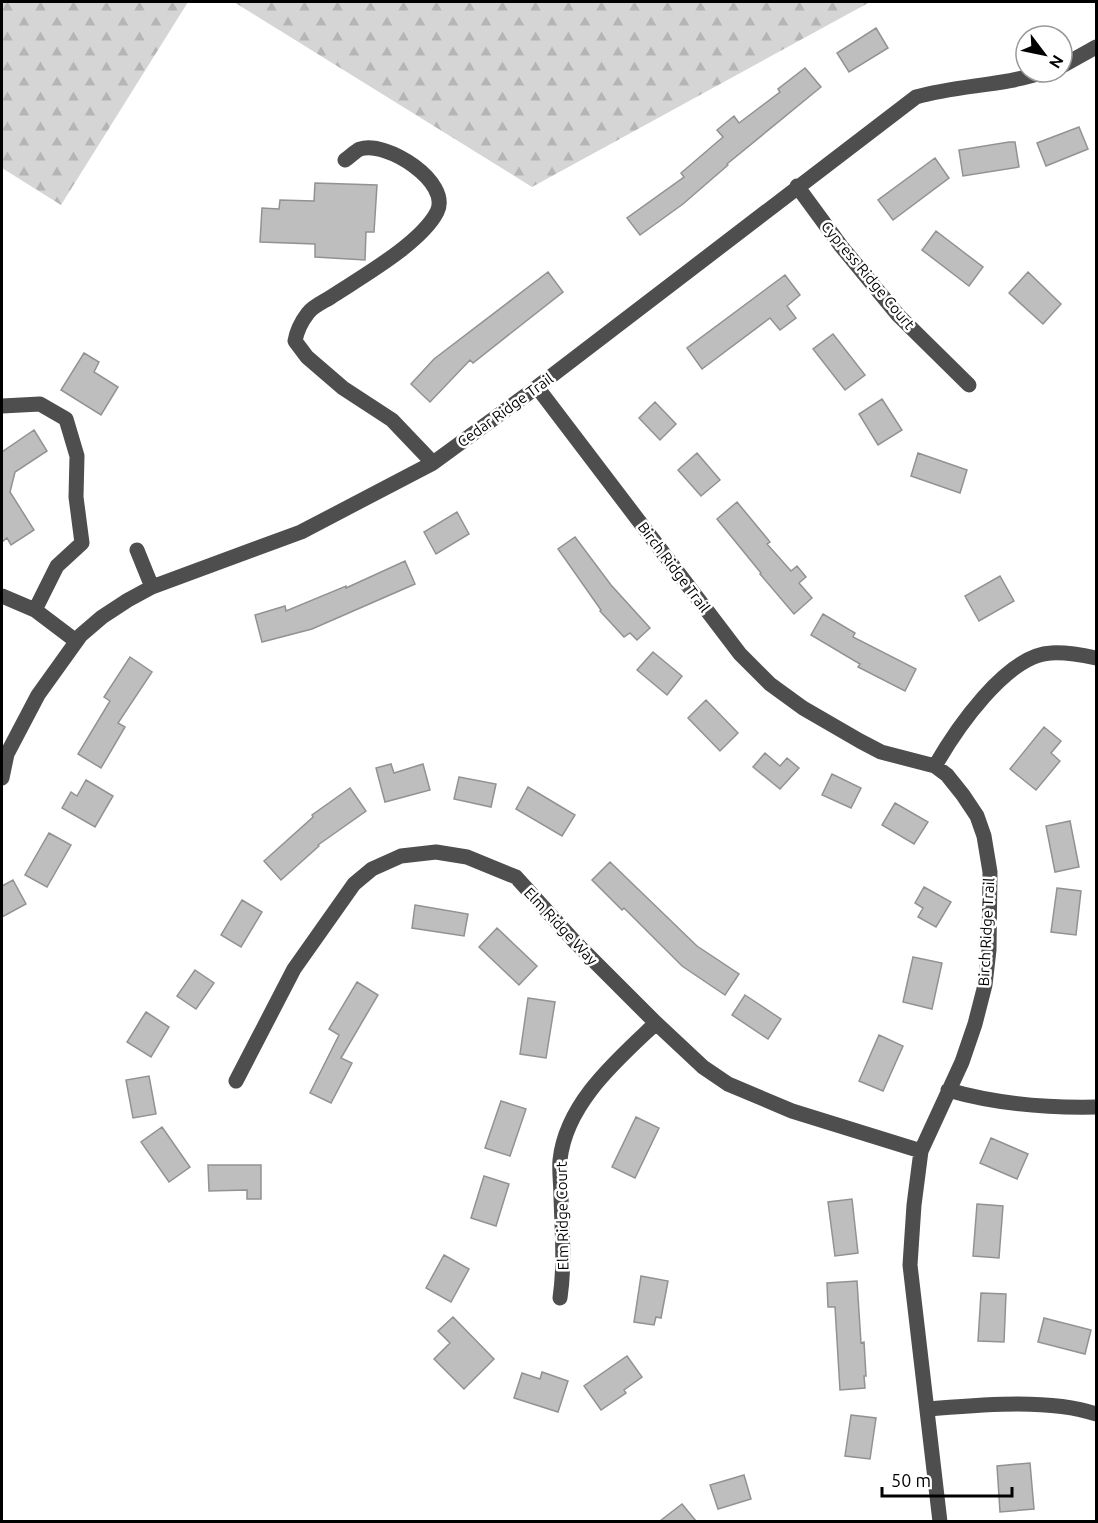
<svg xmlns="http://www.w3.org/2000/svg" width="1098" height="1523" font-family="Ubuntu,sans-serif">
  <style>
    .forest { fill: url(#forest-firs) }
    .building { fill: #bebebe; stroke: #929292; stroke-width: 1.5 }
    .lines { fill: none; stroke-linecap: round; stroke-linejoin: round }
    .minor { stroke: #4e4e4e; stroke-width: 15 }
    .labels { text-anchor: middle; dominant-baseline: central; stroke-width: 5; stroke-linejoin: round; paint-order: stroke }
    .street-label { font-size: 15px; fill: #000; stroke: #fff }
  </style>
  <defs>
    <pattern id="forest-firs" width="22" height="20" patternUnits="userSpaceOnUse" patternTransform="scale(1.5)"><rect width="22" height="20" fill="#d5d5d5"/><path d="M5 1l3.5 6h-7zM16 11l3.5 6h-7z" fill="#b5b5b5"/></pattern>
  </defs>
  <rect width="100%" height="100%" fill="#fff"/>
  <path class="forest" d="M2,2h186l-127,203 -59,-37z
    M234,2h636l-338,185z"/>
  <path class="building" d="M876,28l12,20 -39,24 -12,-19z
    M805,68l16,19 -94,77 1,1 -45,39 -43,31 -13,-17 57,-41 -3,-4 42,-36 -6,-7 17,-14 5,7 41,-31 -2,-3z
    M1079,127l9,22 -42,17 -9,-23z
    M1009,142h6l4,25 -56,9 -4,-26z
    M935,158l14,20 -56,42 -15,-20z
    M315,183l62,2 -3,47h-8l-1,28 -50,-3v-13l-55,-2 2,-34 17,1 1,-9 34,1z
    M936,231l47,36 -14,19 -47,-36z
    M548,272l15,20 -90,71 -3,-3 -40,42 -19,-18 23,-25z
    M1028,272l33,32 -18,20 -34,-31z
    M785,275l15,20 -13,11 9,12 -16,12 -10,-12 -68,51 -15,-21z
    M833,334l32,41 -20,15 -32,-41z
    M84,353l15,9 -5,10 24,15 -17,28 -40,-25z
    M882,399l20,31 -24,15 -19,-31z
    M655,402l21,22 -16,16 -21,-22z
    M34,430l13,21 -32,21 -5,20 24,38 -23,15 -4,-7 -5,4v-90z
    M697,453l23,27 -19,16 -23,-26z
    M918,453l49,17 -7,23 -49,-17z
    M737,502l33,40 -3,2 24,27 6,-5 9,11 -7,6 13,15 -18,16 -34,-40 1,-1 -44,-54z
    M457,512l12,22 -33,20 -12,-22z
    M575,537l36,48 39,43 -13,12 -7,-7 -6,4 -24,-26 1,-1 -43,-61z
    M405,561l10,23 -103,45 -50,13 -7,-27 30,-9 1,5 60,-25v2z
    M1000,576l14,25 -35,20 -14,-25z
    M823,614l32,19 -2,4 63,32 -11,22 -47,-24 2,-3 -49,-29z
    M653,652l29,24 -15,19 -30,-25z
    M130,657l22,15 -34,51 7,4 -24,41 -23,-14 32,-53 -6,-4z
    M706,700l32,33 -18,18 -32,-33z
    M1044,727l17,14 -10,12 9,8 -24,29 -26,-21z
    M765,753l15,13 7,-8 12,10 -19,21 -27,-22z
    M391,764l3,9 29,-9 7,26 -45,12 -9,-34z
    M832,774l29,14 -10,20 -29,-13z
    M459,777l37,7 -5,23 -37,-8z
    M86,780l27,16 -18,31 -33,-19 9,-16 6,4z
    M528,787l47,28 -13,21 -46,-27z
    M350,788l16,23 -48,34 1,1 -38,34 -17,-19 49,-44 -1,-2z
    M895,803l33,19 -14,22 -32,-19z
    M1070,821l9,46 -24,5 -9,-46z
    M49,833l22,12 -24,42 -22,-12z
    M610,862l87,84 42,28 -14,21 -43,-29 -58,-58 -2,2 -30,-30z
    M13,880l13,24 -24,13v-31z
    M924,887l27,15 -15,25 -18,-10 5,-9 -8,-5z
    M1057,888l24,3 -5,44 -25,-3z
    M242,900l20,12 -21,35 -20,-12z
    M415,905l53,9 -4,22 -52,-8z
    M497,928l40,38 -18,19 -40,-38z
    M913,957l29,6 -10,46 -29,-7z
    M195,970l19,13 -18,26 -19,-13z
    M357,982l21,13 -37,63 11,5 -21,40 -21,-10 29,-58 -10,-6z
    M745,995l36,24 -13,20 -36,-24z
    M528,998l27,4 -9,56 -26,-4z
    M146,1012l23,15 -18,30 -24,-15z
    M879,1035l24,11 -20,45 -24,-10z
    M149,1076l7,38 -23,4 -7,-38z
    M501,1101l25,8 -16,47 -25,-8z
    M636,1117l23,11 -24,50 -23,-11z
    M162,1127l28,40 -21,15 -28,-40z
    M991,1138l37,16 -11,25 -37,-16z
    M208,1165h53v34h-14v-9l-38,1z
    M484,1176l25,8 -13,42 -25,-8z
    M852,1199l6,54 -23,3 -7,-54z
    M977,1204l26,2 -4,52 -26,-2z
    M444,1255l25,14 -18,33 -25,-14z
    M641,1276l27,5 -7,37 -5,-1 -2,8 -20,-3z
    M857,1281l4,62 3,-1 2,34h-2l1,12 -25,2 -5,-83h-7l-1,-24z
    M981,1293l25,1 -2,48 -26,-1z
    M453,1317l41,42 -30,30 -30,-30 16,-16 -12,-12z
    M1044,1318l47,12 -6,24 -47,-12z
    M627,1356l15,21 -18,13 2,3 -25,17 -17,-24z
    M542,1372l26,9 -10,31 -44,-14 8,-25 18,6z
    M851,1415l25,3 -6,41 -25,-3z
    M1030,1463l4,46 -34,3 -3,-46z
    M744,1475l7,24 -33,10 -8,-24z
    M682,1504l14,17h-36z"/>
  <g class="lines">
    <path class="minor" d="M1062,66l34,-19
      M345,160c5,-3 10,-9 15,-11 26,-9 92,33 77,63 -16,31 -74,64 -103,83 -8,6 -20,10 -26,18 -7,9 -11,17 -13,28l12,16 36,31 49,32 41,43
      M797,186l44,60 57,69 71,70
      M537,387l203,267 30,30 33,24 57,33 21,11 54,14 12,9 16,20 14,21 7,20 6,36 -1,78 -4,35 -10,39 -13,38 -41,89 -7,54 -4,60 30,257
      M2,406l38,-2 26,15 11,37 -1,41 6,46 -25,23 -22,44
      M137,550l15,37
      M2,596l33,14 41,31
      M935,766c20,-35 71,-111 116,-113 14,-1 31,2 45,5
      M2,778l5,-24 31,-59 43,-60 21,-18 26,-17 24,-13 149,-55 132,-69 104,-76 379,-290c42,-12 87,-11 128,-25
      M236,1081l58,-112 60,-85 18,-15 29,-13 35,-4 31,5 49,20 59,65 81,81 47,44 25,17 64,27 129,40
      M948,1090c48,14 98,18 148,17
      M560,1298c5,-34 2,-67 1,-101 0,-12 -2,-25 -1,-37 6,-57 57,-100 96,-137
      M928,1409c50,-4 121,-11 168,5"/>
  </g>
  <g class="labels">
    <g class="street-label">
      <text transform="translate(868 275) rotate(50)">Cypress Ridge Court</text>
      <text transform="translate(505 410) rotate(-36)">Cedar Ridge Trail</text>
      <text transform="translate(674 567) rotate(53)">Birch Ridge Trail</text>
      <text transform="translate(561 926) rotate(47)">Elm Ridge Way</text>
      <text transform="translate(986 932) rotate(-87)">Birch Ridge Trail</text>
      <text transform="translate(562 1216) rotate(-91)">Elm Ridge Court</text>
    </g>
  </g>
  <rect width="1098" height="1523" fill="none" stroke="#000000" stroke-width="6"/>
  <g transform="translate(1044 54) rotate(122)"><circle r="28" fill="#ffffff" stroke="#999999" stroke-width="1.5"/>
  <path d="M0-4.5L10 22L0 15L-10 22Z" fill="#000000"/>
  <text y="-9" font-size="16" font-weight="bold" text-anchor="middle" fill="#000000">N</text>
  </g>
  <path d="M882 1487v9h130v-9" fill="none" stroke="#000000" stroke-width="3"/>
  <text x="891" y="1487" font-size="18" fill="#000000" stroke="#ffffff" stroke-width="4.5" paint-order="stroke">50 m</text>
</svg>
